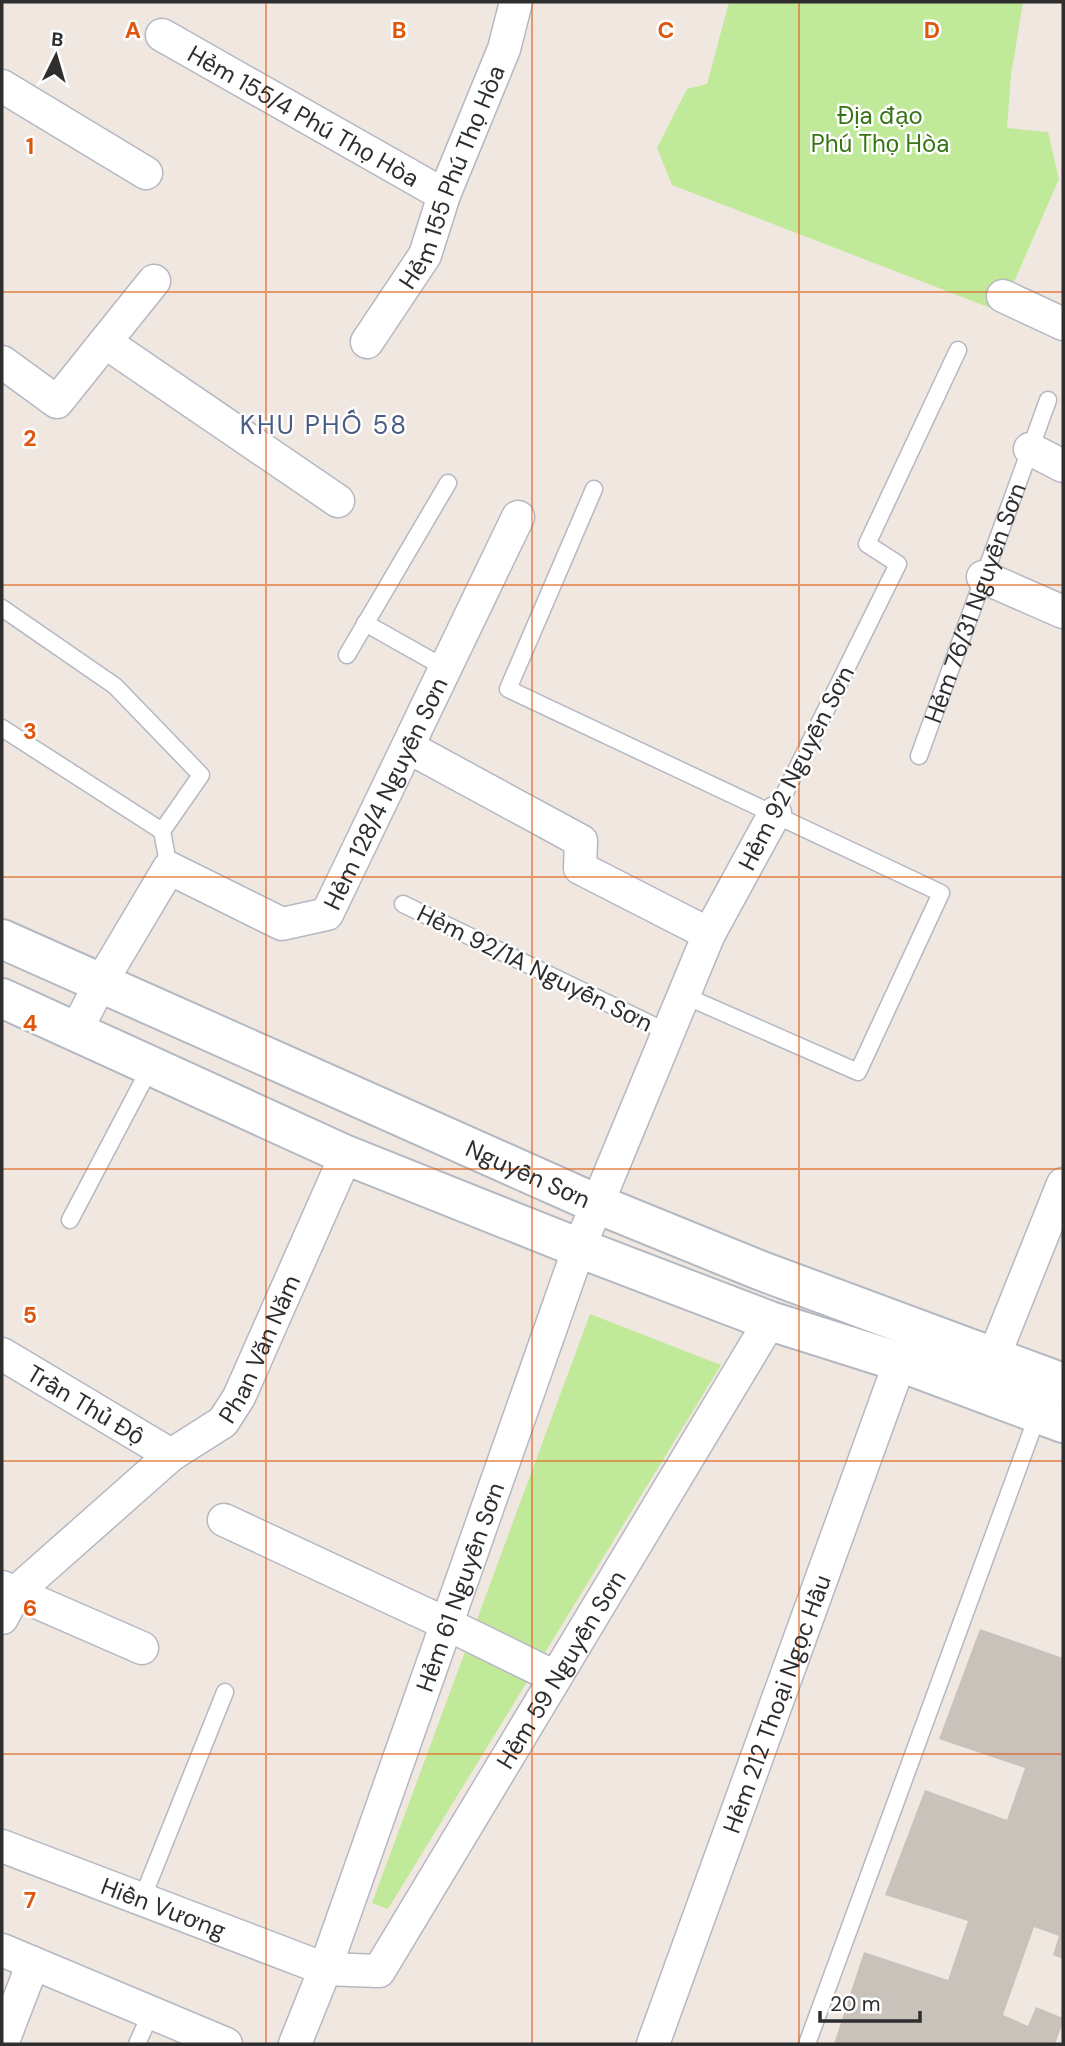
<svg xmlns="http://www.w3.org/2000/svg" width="1065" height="2046" font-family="'DM Sans',sans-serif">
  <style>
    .green { fill: #c0ea99 }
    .building { fill: #c8c2bb }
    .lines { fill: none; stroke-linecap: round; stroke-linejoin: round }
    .service-casing { stroke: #b4b8c2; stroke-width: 19 }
    .minor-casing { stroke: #b4b8c2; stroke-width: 35 }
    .tertiary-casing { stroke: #b4b8c2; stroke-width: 42 }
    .service { stroke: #fff; stroke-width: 16 }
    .minor { stroke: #fff; stroke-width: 32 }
    .tertiary { stroke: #fff; stroke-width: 38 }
    .grid { fill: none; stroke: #df570e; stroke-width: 2; stroke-opacity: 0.55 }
    .labels { text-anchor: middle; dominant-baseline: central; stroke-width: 5; stroke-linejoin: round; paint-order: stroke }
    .street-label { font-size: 24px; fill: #2e2e2e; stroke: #fff }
    .park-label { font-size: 24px; fill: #377415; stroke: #fff }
    .neighbourhood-label { font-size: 26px; letter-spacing: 2px; fill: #495c84; stroke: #fff }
    .grid-label { font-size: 23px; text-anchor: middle; font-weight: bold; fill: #df570e; stroke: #fff; stroke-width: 5; stroke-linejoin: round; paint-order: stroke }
  </style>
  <rect width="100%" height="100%" fill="#f0e7e0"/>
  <path class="green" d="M729,2h294l-12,73 -4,53 41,4 11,47 -58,133 -329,-127 -15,-37 30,-59 20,-5z
    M590,1314l131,51 -333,544 -16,-6z"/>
  <path class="building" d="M980,1629l83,29v301l-10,-4 6,-19 -25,-9 -31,88 25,11 8,-19 27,11v4l-8,22h-221l30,-92 84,28 20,-59 -83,-26 40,-105 82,30 18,-52 -86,-29z"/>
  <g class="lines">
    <defs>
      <g id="service">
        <path d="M594,489l-86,200 433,204 -83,179 -175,-77"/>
        <path d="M2,608l113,78 86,89 -39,56 7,37"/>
        <path d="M365,623l80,45"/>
        <path d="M347,655l101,-172"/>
        <path d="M2,728l160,103"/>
        <path id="s1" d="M919,756l129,-356"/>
        <path d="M775,813l123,-249 -31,-20 91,-194"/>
        <path d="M403,904l264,128"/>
        <path d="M70,1220l81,-154"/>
        <path d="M142,1899l83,-207"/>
        <path d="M137,2044l14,-31"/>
        <path d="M807,2044l231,-630"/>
      </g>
      <g id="minor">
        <path id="s2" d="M162,35l282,160"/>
        <path d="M2,86l144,87"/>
        <path d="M1003,296l60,28"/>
        <path d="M105,342l49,-61"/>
        <path id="s3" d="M367,342l58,-87 19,-60 60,-146 12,-47"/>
        <path d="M2,362l55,40 48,-60 233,159"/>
        <path d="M1030,449l33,17"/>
        <path d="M983,577l80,35"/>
        <path d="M408,747l173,94 -1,27 129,66"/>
        <path id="s4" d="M76,1031l24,-47 69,-116 113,56 45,-10 191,-397"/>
        <path id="s5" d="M2,1354l169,101"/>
        <path d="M994,1356l69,-172"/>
        <path d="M224,1520l223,104 108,53"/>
        <path d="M2,1587l140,61"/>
        <path id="s6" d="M2,1618l13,-25 156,-138 52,-33 16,-25 107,-242"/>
        <path id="s7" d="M2,1846l323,123 54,2 391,-650"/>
        <path d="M2,1950l224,94"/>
        <path d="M2,2044l31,-81"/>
        <path id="s8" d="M295,2044l30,-75 254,-721 130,-314 66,-121"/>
        <path id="s9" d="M653,2044l247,-682"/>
      </g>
      <g id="tertiary">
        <path id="s10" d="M2,939l595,265 162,66 304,113"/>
        <path d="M2,998l344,157 233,93 191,73 130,41 163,61"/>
      </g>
    </defs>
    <use href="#service" class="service-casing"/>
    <use href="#minor" class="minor-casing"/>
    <use href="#tertiary" class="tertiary-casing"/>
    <use href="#service" class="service"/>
    <use href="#minor" class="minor"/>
    <use href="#tertiary" class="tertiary"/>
  </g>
  <path class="grid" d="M266,2v2042M532,2v2042M799,2v2042M2,292h1061M2,585h1061M2,877h1061M2,1169h1061M2,1461h1061M2,1754h1061"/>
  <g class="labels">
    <g class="street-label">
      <text stroke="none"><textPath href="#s2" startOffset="163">Hẻm 155/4 Phú Thọ Hòa</textPath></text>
      <text stroke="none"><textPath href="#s3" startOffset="187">Hẻm 155 Phú Thọ Hòa</textPath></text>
      <text stroke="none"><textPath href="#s1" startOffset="163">Hẻm 76/31 Nguyễn Sơn</textPath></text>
      <text transform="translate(796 768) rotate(-63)">Hẻm 92 Nguyễn Sơn</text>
      <text stroke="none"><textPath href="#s4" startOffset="494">Hẻm 128/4 Nguyễn Sơn</textPath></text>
      <text transform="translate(535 968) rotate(26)">Hẻm 92/1A Nguyễn Sơn</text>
      <text stroke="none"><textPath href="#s10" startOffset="576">Nguyễn Sơn</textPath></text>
      <text stroke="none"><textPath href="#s6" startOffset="380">Phan Văn Năm</textPath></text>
      <text stroke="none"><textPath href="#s5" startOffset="98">Trần Thủ Độ</textPath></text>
      <text stroke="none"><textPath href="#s8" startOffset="486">Hẻm 61 Nguyễn Sơn</textPath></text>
      <text stroke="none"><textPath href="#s7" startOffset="752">Hẻm 59 Nguyễn Sơn</textPath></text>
      <text stroke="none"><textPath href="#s9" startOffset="362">Hẻm 212 Thoại Ngọc Hầu</textPath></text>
      <text stroke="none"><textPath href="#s7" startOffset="173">Hiền Vương</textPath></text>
    </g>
    <g class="park-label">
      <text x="880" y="115">Địa đạo<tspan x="880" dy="28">Phú Thọ Hòa</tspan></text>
    </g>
    <g class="neighbourhood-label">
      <text x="324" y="425">KHU PHỐ 58</text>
    </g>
  </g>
  <g class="grid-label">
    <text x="133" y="38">A</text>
    <text x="399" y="38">B</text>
    <text x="666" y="38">C</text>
    <text x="932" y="38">D</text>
    <text x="30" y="154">1</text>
    <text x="30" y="446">2</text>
    <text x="30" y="739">3</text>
    <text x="30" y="1031">4</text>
    <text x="30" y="1323">5</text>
    <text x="30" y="1616">6</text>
    <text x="30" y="1908">7</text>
  </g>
  <rect width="1065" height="2046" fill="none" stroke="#2e2e2e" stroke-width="7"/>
  <g transform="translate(56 56) rotate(5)" stroke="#ffffff" stroke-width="5" paint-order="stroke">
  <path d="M0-5L12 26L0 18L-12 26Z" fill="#2e2e2e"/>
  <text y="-10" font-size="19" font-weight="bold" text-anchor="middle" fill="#2e2e2e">B</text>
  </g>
  <path d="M820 2011v10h100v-10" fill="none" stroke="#2e2e2e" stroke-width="3.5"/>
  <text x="830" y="2011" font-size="21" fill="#2e2e2e" stroke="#ffffff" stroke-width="5" paint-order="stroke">20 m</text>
</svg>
